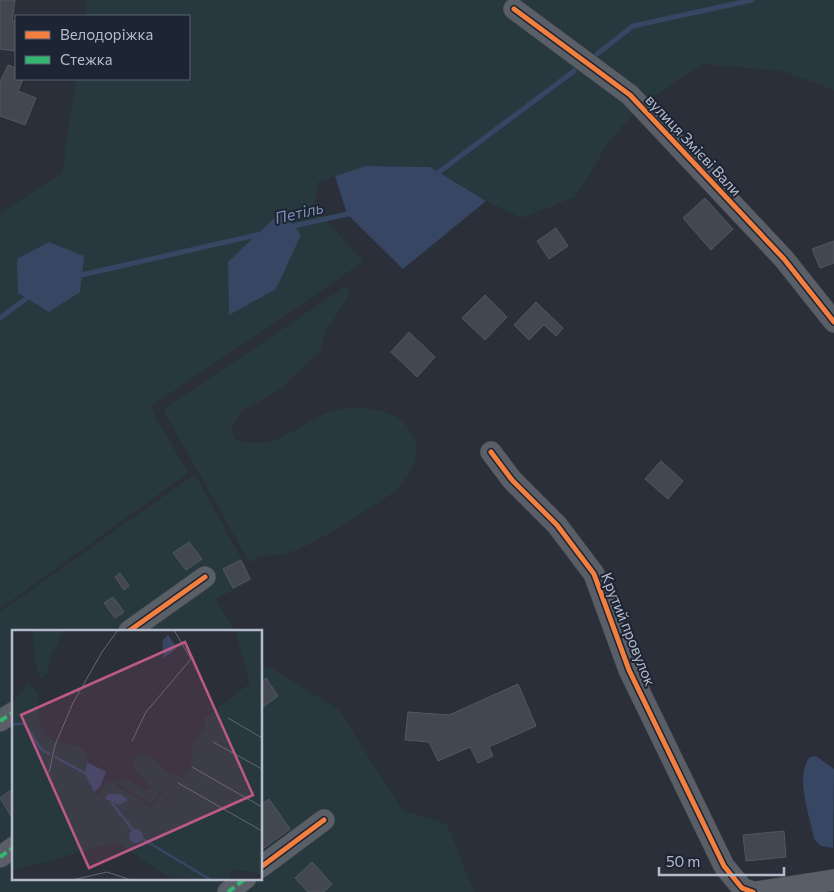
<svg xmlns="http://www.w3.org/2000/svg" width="834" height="892" font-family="Commissioner,sans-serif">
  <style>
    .green { fill: #27393f }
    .water { fill: #374663 }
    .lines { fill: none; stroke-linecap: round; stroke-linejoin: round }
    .stream { stroke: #374663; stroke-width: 5 }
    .building { fill: #434750; stroke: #525761 }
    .minor-casing { stroke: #464a52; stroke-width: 22 }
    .minor { stroke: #5a5e67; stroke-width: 21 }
    .quiet { stroke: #33b770; stroke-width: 4; stroke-dasharray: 8 4; stroke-linecap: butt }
    .cycleway-casing { stroke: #1d2534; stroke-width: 8 }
    .cycleway { stroke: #f27e40; stroke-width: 5 }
    .labels { text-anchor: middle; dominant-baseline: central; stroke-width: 4; stroke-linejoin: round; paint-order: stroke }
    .street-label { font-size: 15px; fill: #b5bbca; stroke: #1d2534 }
    .water-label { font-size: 16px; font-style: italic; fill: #7c8eb2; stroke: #1d2534 }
    .inset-river { fill: none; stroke: #374663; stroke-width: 2.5 }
    .inset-road { fill: none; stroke: #626773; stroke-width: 1 }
    .view { fill: #bd5987; fill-opacity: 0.15; stroke: #bd5987; stroke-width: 2.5 }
    .inset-edge { fill: none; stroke: #b5bbca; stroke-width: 2.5 }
  </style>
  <rect width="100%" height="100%" fill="#2a2f39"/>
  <path class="green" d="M87,0h747v90l-51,-19 -80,-7 -60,39 -33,37 -35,57 -53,21 -36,-17 -56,-34 -64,-1 -48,16 -3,25 48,55 -213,145 38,66 -188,136v-396l62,-40 14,-94h113v-63h-104z
    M346,286l4,6 -15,26 -7,6 -8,28 -45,41 -35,19 -9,18 3,9c13,4 24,6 37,2 22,-6 40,-23 62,-30 24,-6 61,-5 76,18 12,17 8,30 -2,48 -9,14 -26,25 -41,33 -30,18 -69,50 -106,45l-10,8 -87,-153z
    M195,474l58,106 -37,19 18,32h-220v247h247v-210l9,-1 69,43 63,100 45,14 27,68h-474v-280z"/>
  <path class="water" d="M366,166l64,1 56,34 -83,68 -56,-55 -12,-38z
    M283,210l18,25 -25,54 -47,26 -1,-53z
    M49,242l35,14 -4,36 -31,20 -31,-19 -1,-34z
    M816,756l18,13 -1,79 -12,-2 -7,-7c-4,-23 -20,-63 -4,-82z"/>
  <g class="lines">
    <path class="stream" d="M597,54l36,-28 119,-26
      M435,175l139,-104
      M289,227l63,-14
      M77,276l184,-42
      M0,318l31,-23"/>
  </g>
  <path class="building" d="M0,0h15l-3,21h4v30l-16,-2z
    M8,65l8,3v11h7l-5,12 18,7 -11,27 -25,-9v-34z
    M705,198l28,31 -22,21 -28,-32z
    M556,228l12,18 -19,13 -12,-18z
    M834,241v22l-14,5 -8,-19z
    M485,295l22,22 -22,23 -23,-22z
    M536,302l27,26 -7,8 -12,-11 -15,15 -15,-15z
    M409,332l26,25 -18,20 -26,-25z
    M661,461l22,20 -15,18 -23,-20z
    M189,542l13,17 -16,11 -13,-17z
    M241,560l9,19 -17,9 -10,-19z
    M120,573l9,13 -5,4 -9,-13z
    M113,597l11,15 -9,6 -11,-15z
    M266,678l12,18 -15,11 -2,-25z
    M518,684l18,42 -47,21 4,9 -15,7 -8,-16 -32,14 -9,-19 -24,-2 3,-28 41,3z
    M14,788v26l-3,2 -11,-18z
    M269,799l21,30 -29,21v-45z
    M784,831l2,26 -40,4 -3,-26z
    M312,862l20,22 -8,8h-16l-13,-14z"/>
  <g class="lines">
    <defs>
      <path id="minor" d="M514,9l116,86 154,164 50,63
        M491,452l21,28 45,45 37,49 35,96 95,196 18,22 11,4
        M129,631l76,-54
        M0,721l14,-9
        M0,857l14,-10
        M261,867l63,-47
        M228,892l18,-14
        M756,892l78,-12"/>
    </defs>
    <use href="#minor" class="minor-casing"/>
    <use href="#minor" class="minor"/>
    <path class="quiet" d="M0,721l14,-9
      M0,857l14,-10
      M228,892l18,-14"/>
    <defs>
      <path id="cycleway" d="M514,9l116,86 154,164 50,63
        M491,452l21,28 45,45 37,49 35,96 95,196 18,22 11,4
        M129,631l76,-54
        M261,867l63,-47"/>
    </defs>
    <use href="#cycleway" class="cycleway-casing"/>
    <use href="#cycleway" class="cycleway"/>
  </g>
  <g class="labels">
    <g class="street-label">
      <text transform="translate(694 145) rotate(47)">вулиця Змієві Вали</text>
      <text transform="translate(629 629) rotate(68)">Крутий провулок</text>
    </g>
    <g class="water-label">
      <text transform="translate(299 212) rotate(-13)">Петіль</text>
    </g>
  </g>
  <g transform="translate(12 630)">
    <rect width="250" height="250" fill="#2a2f39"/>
    <path d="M21,0h31l-14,28 -2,15 -7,5 -6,-14zM223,0h27v248l-4,-5 -24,-4 -6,6 3,5 -63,-3 -52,-35 -104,29v-168l16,-19 6,3 4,9v23l6,15 12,8 23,4 8,8 3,33 7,8 4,-2 7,-13 43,27 10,-12 24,14 -25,-16 15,-19 7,5 9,-13 1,-18 13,-20 -1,-9 46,-36zM127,124l12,3 21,19 -21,28 -38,-23 15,-1 17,10 6,-1 -17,-22v-8z" fill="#27393f"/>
    <path d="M156,5l9,13 -13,10 -2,-17zM75,132l19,10 -6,15 -6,5 -9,-17zM96,164h12l8,6 -9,5 -14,-6zM117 206a7 7 0 1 1 14 0a7 7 0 1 1-14 0Z" fill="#374663"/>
    <path class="inset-river" d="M0,94h12l18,26 8,4M43,127l30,16M99,172l22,28M129,208l70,42"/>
    <path class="inset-road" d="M216,88l34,20M120,111l14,-29 45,-53 -17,-29M201,112l49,27M180,137l70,40M37,143l6,-28 18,-42 29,-51 16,-22M166,153l84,48M60,250l35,-8 24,8"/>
    <path class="view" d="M173,12l68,153 -164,73 -68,-153z"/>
    <rect width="250" height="250" class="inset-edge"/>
  </g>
  <rect x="15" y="15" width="175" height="65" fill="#1d2534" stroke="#5a6170"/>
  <rect x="25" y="31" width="25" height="8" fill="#f27e40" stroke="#5a6170"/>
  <text x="60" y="40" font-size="15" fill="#b5bbca">Велодоріжка</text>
  <rect x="25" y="56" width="25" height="8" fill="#33b770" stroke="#5a6170"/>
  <text x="60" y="65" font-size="15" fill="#b5bbca">Стежка</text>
  <path d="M659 867v8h125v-8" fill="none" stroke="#b5bbca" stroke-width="2.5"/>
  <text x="666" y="867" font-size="15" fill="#b5bbca" stroke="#1d2534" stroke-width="4" paint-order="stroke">50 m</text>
</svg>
